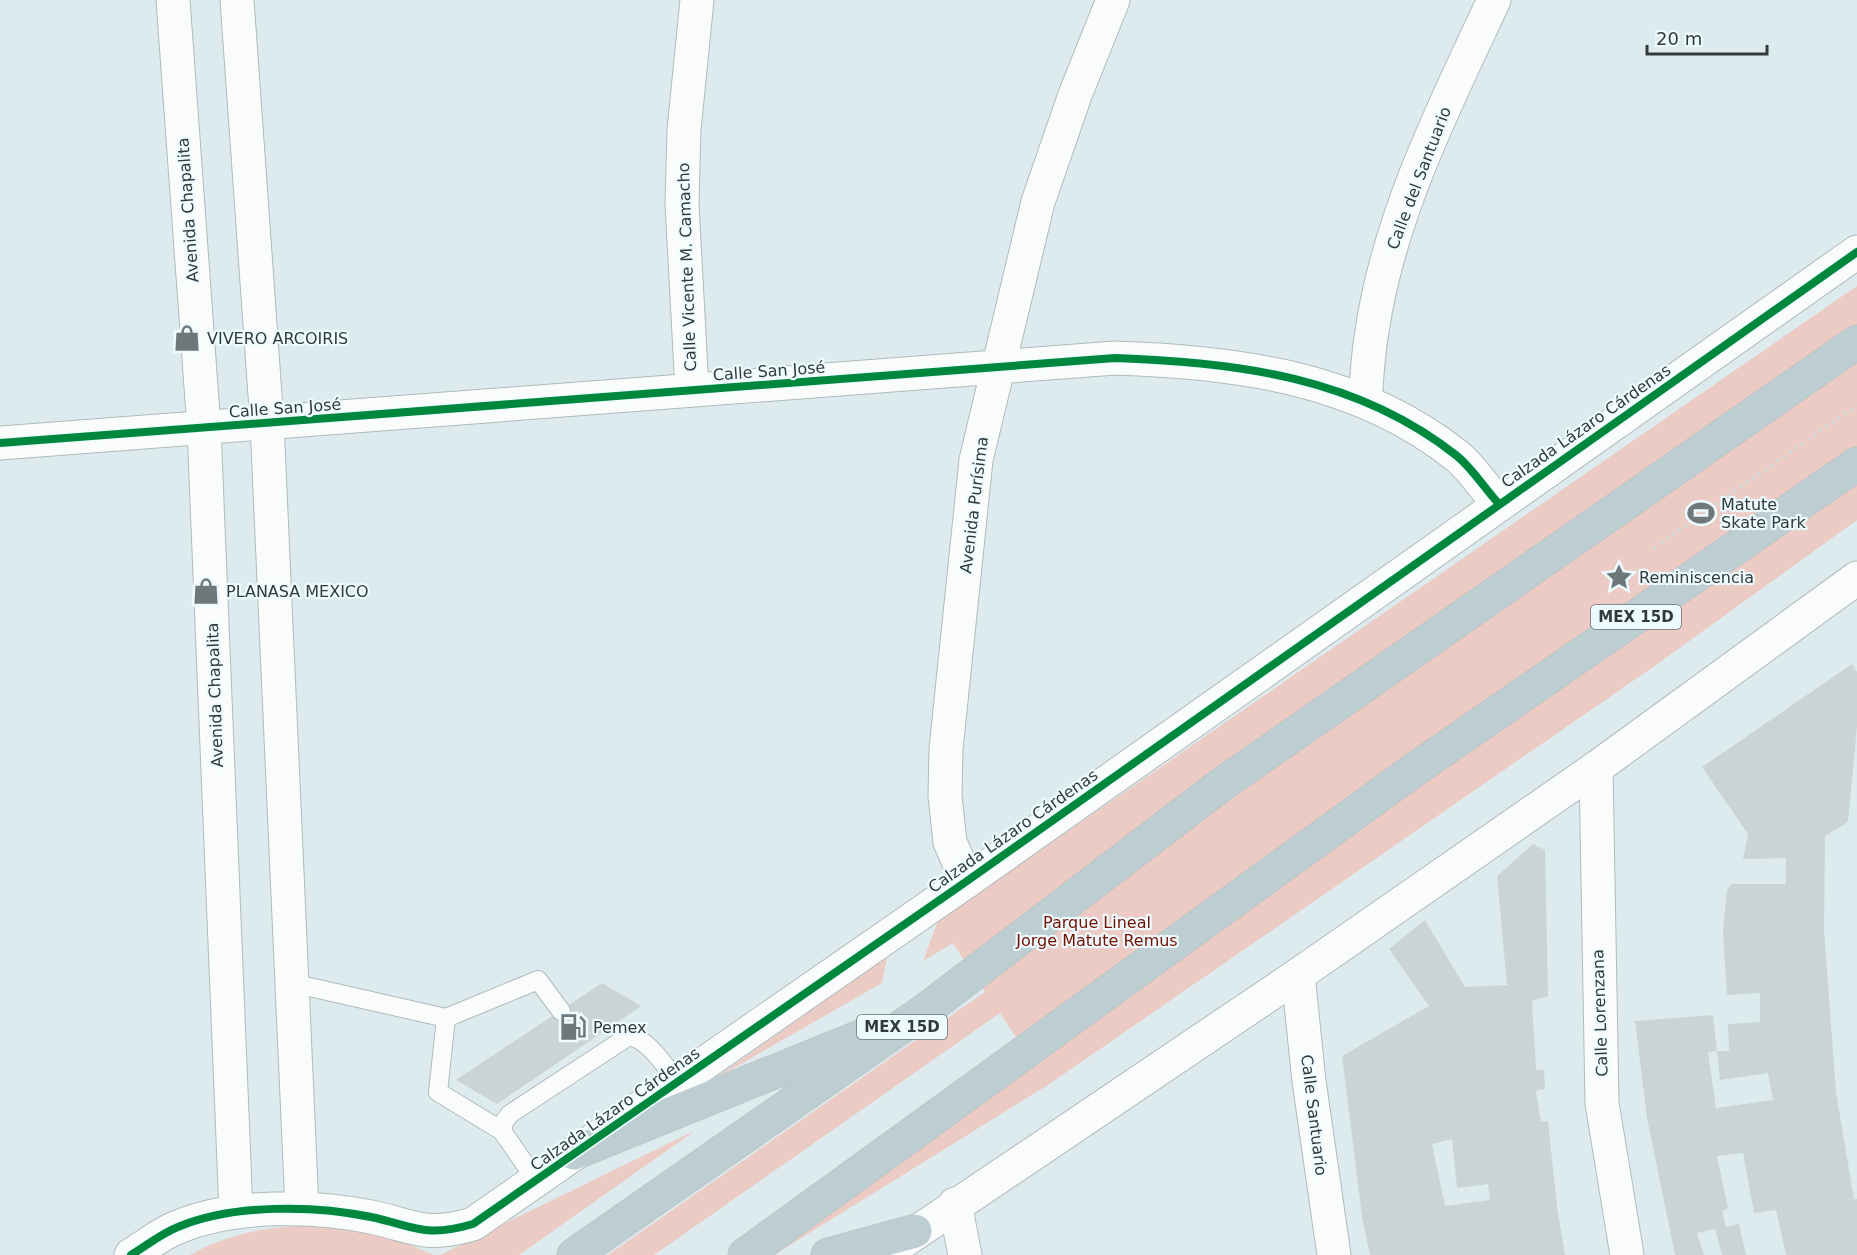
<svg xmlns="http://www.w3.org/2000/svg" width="1857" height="1255" font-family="'DejaVu Sans',sans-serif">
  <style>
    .green { fill: #ebcbc4 }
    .building { fill: #cad4d6; fill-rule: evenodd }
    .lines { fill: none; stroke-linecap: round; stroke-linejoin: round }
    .service-casing { stroke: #afbabc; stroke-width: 20 }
    .minor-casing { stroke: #afbabc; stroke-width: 35 }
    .tertiary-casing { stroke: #afbabc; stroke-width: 35 }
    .motorway-casing { stroke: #bec5c6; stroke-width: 35 }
    .path { stroke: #d3d7d7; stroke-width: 4; stroke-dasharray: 3 4.5; stroke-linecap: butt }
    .service { stroke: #fafcfc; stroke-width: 18 }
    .minor { stroke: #fafcfc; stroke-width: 33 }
    .tertiary { stroke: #fafcfc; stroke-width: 33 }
    .motorway { stroke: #bcced1; stroke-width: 33 }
    .cycleway-casing { stroke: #edfbfe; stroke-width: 11 }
    .cycleway { stroke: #00873e; stroke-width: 8 }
    .labels { text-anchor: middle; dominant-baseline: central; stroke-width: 4.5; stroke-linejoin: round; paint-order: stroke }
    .shield { fill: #edfbfe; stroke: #697476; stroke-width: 1.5 }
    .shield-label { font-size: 15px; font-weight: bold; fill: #313a3c }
    .street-label { font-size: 16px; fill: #313a3c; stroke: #edfbfe }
    .poi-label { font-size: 16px; fill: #313a3c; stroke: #edfbfe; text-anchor: start }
    .park-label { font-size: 16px; fill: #741000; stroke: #edfbfe }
  </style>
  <rect width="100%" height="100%" fill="#deebee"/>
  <path class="green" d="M1857,286v234l-201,145 -608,420 -274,170h-8l267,-192 -33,-50 -346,242h-46l377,-263 -32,-49 -30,18 15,-40z
    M887,957l-5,26 -171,98z
    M696,1130l-177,125h-79z
    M334,1224l53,11 47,20h-244c47,-27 92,-29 144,-31z"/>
  <path class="building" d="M1852,664l5,8v54l-9,96 -23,14 -1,94 12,162 18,107 -16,2 19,-2v56h-71l-10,-45 -22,3 -11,-60 -26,3 11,52 -6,3 4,16 13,-3 7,31h-24l-7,-26 -18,4 7,22h-29l-28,-137 -12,-97 78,-6 4,36 -9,1 8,56 57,-8 -5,-27 -48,7 -3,-29h12l-1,-27 32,-2v-29l-33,2 -4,-63 4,-42 4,-6h55v-26l-43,1 5,-25 -46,-67z
    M1533,844l12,6 3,146 -16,5 4,69h8l1,19 -9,2 5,31 7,-1 9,86 8,48h-195l-8,-38 -20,-161 87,-50 -40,-57 36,-29 40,67 42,-2 -10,-109zM1452,1139l5,49 31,-4 2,16 -45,6 -13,-62z
    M602,983l39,23 -144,98 -41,-24z"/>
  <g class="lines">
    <defs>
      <path id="service" d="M292,983l154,35 -8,74 64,39
        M446,1018l92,-38 23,31
        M536,1180l-34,-49 2,-9 6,-8 119,-78c20,3 36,31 49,46"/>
      <path id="minor" d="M692,390l-10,-186 2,-74 13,-130
        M1365,400c2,-23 3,-46 7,-69 17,-116 73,-226 122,-331
        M0,443l1115,-85c121,4 243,19 342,98 15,12 28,33 42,48
        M1596,768l6,335 25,152
        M967,881l-17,-39 -5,-46 1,-47 30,-289 62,-258 37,-107 38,-95
        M1298,975l11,106 25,174
        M955,1204l10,51"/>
      <path id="tertiary" d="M173,0l31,428 32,784
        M237,0l30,423 35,786
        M892,1249l406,-274 298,-207 261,-190
        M131,1255c15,-9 31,-22 47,-28 55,-23 136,-22 193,-10 46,10 54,21 102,7l494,-343 890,-629"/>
      <path id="motorway" d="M574,1153l296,-120
        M574,1255l353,-246 294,-224 636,-443
        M745,1255l669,-485 443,-306
        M828,1255l87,-24"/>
    </defs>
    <use href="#service" class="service-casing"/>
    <use href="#minor" class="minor-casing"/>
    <use href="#tertiary" class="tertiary-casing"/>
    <use href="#motorway" class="motorway-casing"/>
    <path class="path" d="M1654,548l203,-143"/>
    <use href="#service" class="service"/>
    <use href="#minor" class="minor"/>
    <use href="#tertiary" class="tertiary"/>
    <use href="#motorway" class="motorway"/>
    <defs>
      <path id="cycleway" d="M0,443l1115,-85c121,4 243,19 342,98 15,12 28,33 42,48
        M131,1255c15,-9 31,-22 47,-28 55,-23 136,-22 193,-10 46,10 54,21 102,7l494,-343 890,-629"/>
    </defs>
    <use href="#cycleway" class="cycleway-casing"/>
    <use href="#cycleway" class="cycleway"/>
  </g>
  <defs>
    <symbol id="shop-bare" viewBox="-9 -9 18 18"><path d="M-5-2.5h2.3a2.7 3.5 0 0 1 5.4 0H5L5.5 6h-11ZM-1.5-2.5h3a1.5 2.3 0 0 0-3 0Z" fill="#6e787a" stroke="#edfbfe" stroke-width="2.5" paint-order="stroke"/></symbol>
    <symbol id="stadium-bare" viewBox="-9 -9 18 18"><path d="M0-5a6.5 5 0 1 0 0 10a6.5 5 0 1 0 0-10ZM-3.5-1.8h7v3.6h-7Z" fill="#6e787a" stroke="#edfbfe" stroke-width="2.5" paint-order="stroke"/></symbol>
    <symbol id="sight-bare" viewBox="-9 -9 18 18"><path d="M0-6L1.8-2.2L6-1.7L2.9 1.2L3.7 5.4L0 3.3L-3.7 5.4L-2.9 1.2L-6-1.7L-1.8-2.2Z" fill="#6e787a" stroke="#edfbfe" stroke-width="2.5" paint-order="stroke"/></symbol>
    <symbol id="fuel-bare" viewBox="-9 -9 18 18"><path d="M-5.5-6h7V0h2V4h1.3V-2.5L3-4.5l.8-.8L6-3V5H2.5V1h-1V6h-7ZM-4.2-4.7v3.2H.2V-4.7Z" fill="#6e787a" stroke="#edfbfe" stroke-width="2.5" paint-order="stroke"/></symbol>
  </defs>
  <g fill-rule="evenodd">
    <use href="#shop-bare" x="168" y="319" width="38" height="38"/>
    <use href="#stadium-bare" x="1682" y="494" width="38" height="38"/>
    <use href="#sight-bare" x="1600" y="558" width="38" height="38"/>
    <use href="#shop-bare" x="187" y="572" width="38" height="38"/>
    <use href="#fuel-bare" x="554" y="1008" width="38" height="38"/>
  </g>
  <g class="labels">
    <g class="shield">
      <rect x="1591" y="605" width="90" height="24" rx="4.5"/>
      <rect x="857" y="1015" width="90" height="24" rx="4.5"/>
    </g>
    <g class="shield-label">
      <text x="1636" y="617">MEX 15D</text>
      <text x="902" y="1027">MEX 15D</text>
    </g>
    <g class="street-label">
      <text transform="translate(1419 178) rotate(-69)">Calle del Santuario</text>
      <text transform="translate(188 210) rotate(-94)">Avenida Chapalita</text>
      <text transform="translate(687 267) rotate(-92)">Calle Vicente M. Camacho</text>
      <text transform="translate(769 371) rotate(-4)">Calle San José</text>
      <text transform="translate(285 408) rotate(-4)">Calle San José</text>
      <text transform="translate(1586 426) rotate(-35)">Calzada Lázaro Cárdenas</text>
      <text transform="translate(974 505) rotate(-83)">Avenida Purísima</text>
      <text transform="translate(215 695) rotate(-92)">Avenida Chapalita</text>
      <text transform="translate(1013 831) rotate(-35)">Calzada Lázaro Cárdenas</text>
      <text transform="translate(1600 1013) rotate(-92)">Calle Lorenzana</text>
      <text transform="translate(615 1109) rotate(-35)">Calzada Lázaro Cárdenas</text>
      <text transform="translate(1314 1115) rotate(83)">Calle Santuario</text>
    </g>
    <g class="poi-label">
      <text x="207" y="338">VIVERO ARCOIRIS</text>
      <text x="1721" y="504">Matute<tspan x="1721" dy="18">Skate Park</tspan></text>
      <text x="1639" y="577">Reminiscencia</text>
      <text x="226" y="591">PLANASA MEXICO</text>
      <text x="593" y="1027">Pemex</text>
    </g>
    <g class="park-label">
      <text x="1097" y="922">Parque Lineal<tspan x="1097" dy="18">Jorge Matute Remus</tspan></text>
    </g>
  </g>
  <path d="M1647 45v9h120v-9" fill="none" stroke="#313a3c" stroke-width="3"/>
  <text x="1656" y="45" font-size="18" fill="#313a3c" stroke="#edfbfe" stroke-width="4.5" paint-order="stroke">20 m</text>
</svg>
